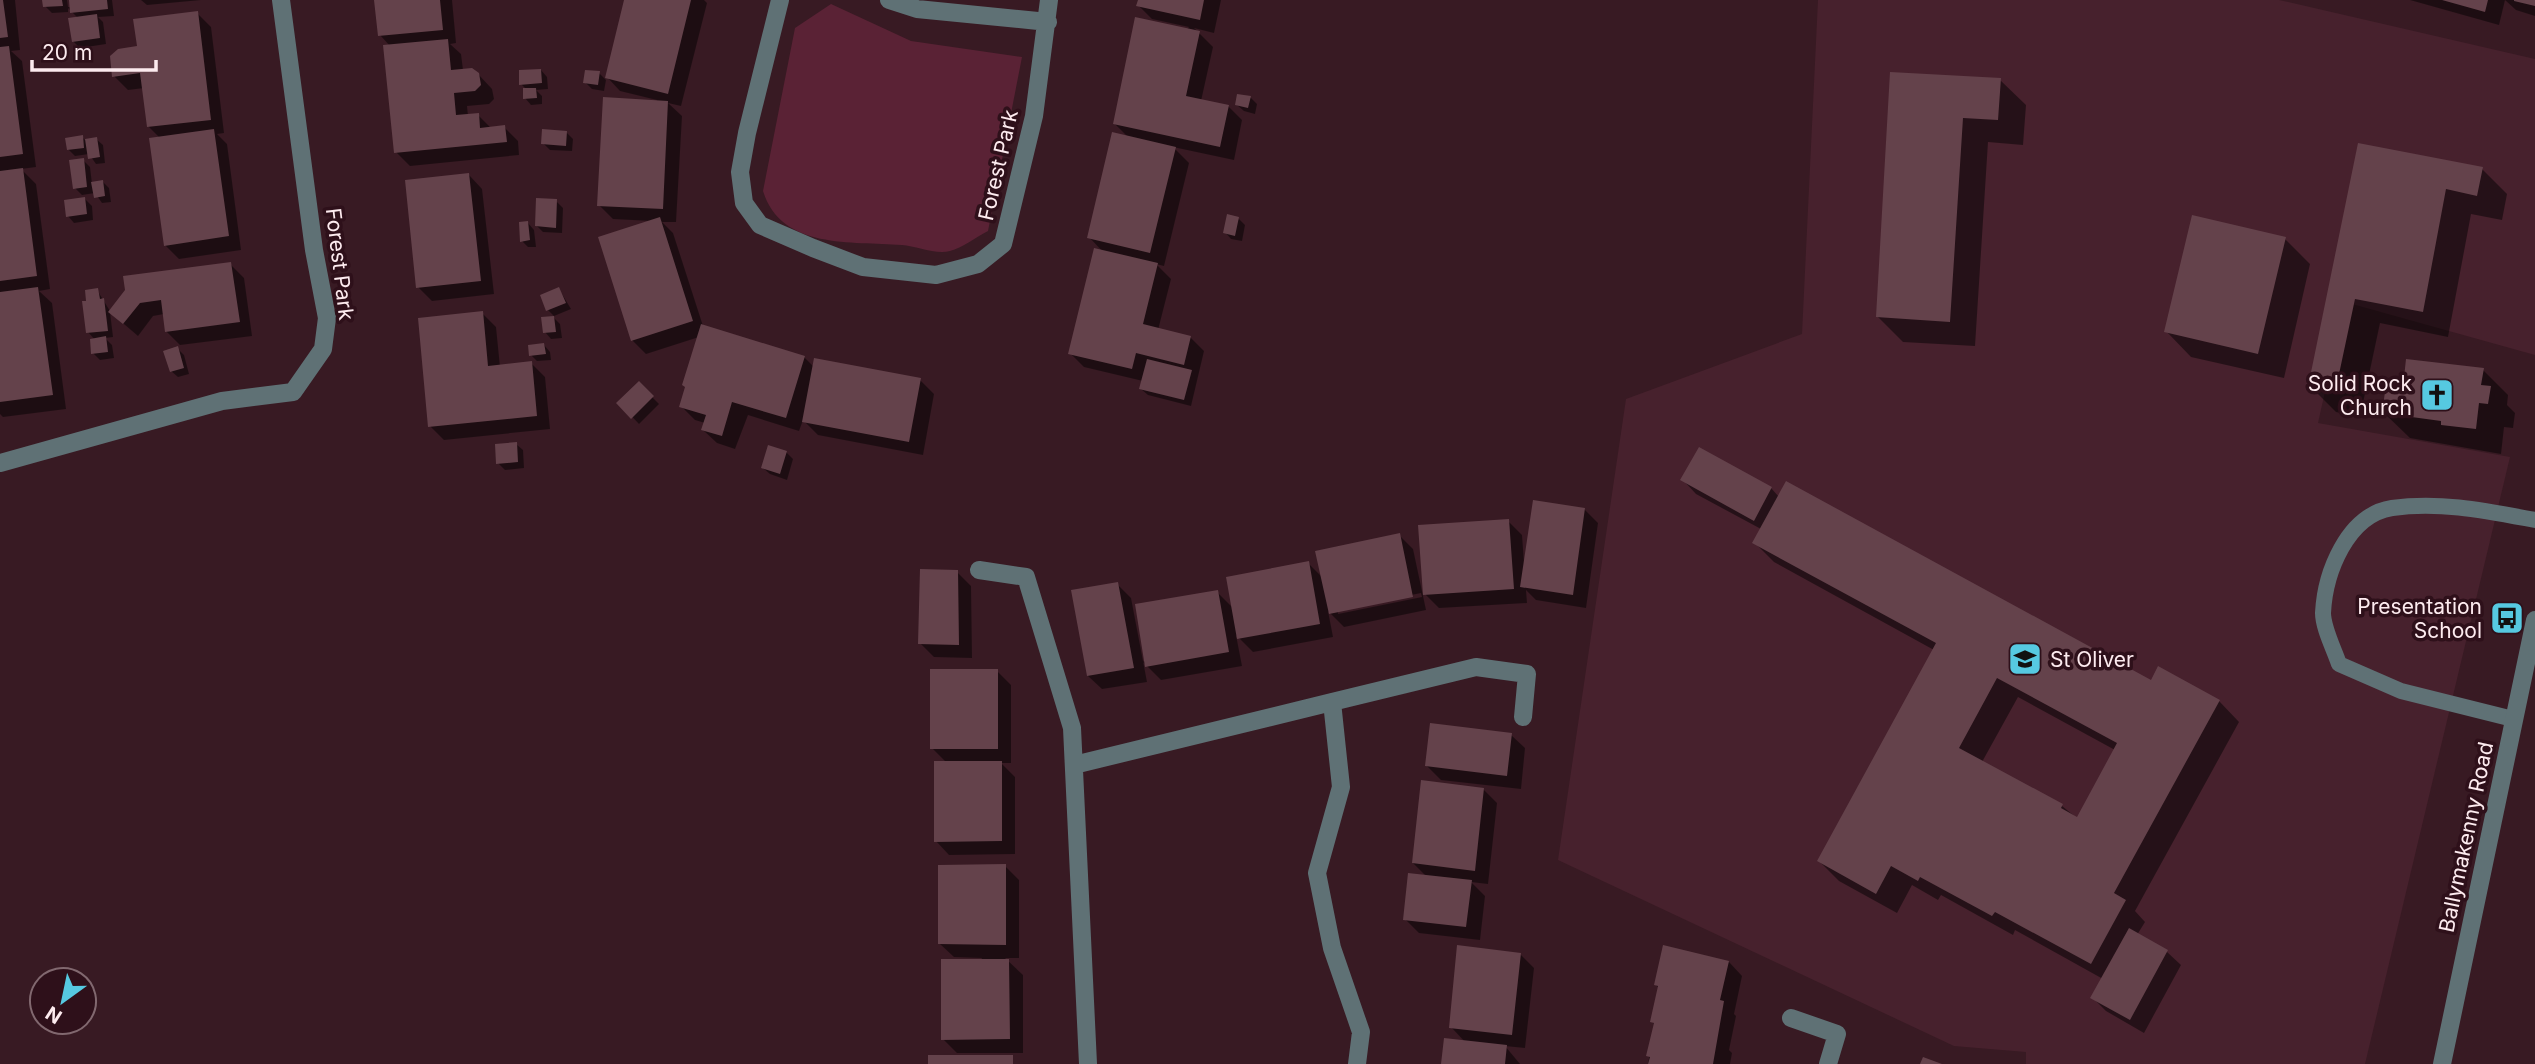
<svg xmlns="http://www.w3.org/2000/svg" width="2535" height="1064" font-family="Inter,sans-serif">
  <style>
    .built { fill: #47212d }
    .green { fill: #5a2235 }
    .shadow { fill: #0007; fill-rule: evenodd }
    .building { fill: #64424b; fill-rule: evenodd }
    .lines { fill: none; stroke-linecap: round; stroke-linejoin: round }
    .service { stroke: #5f7175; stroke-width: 16 }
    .minor { stroke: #5f7175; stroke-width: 18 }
    .tertiary { stroke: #5f7175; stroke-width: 18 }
    .labels { text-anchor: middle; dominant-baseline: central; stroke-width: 7; stroke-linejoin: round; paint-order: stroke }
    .street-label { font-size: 21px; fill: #fdebef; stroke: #2e101a }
    .poi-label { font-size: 21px; fill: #fdebef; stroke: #2e101a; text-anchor: end }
  </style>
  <rect width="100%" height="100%" fill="#381a23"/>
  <path class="built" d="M1818,0h461l256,59v296l-190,-53 -27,121 192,34 -145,607h-339v-12l-72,-6 -396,-186 68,-461 176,-65z"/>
  <path class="green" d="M831,4l80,37 111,16 -34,174c-12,6 -26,17 -38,20 -14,4 -34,-5 -48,-6 -50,-4 -121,5 -139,-54l32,-163z"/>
  <path class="shadow" d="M0,0h15l5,50 -9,1 11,10 14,106 -15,2 15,15 14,105 -11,2 13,12 14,106 -63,8 -3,-3z
    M44,0h23l1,7h3v-7h41l2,16 -16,1 5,5 3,22 -26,4 -7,-7 5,-23 -10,-10v4l-16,1 -7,-7z
    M141,0h60l-54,5z
    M376,0h76l4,43 -6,1 11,10 2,16 15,4 14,15 2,10 -5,5 -22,2 1,10 10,-1 13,13 13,-1 14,14 1,14 -109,11 -14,-14 -6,-106 -10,-11z
    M625,0h79l3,3 -26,103 -13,-3 14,13 -6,106h-14l11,11 30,93 101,31 10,10 106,13 14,14 -11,61 -105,-20 -15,-15 -4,11 -51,-16 -13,34 -18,-6 -14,-13 2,-7 -10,-3 -14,-14 18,-69 -53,17 -14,-14 20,-119 -39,-2 -14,-14 58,-105 -37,-9 -13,-14z
    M1139,0h82l-7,33 -20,-5 19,19 -12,54 27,5 14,14 -8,40 -61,-13 16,16 -25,103 -8,-2 15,15 -13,51 32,7 14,14 -13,55 -43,-11 -7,-6 2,-8 -59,-14 -14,-14 33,-101 -14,-15 40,-99 -14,-14 74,-97 -37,-8 -14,-14z
    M2410,0h125v16l-19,-6 -11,-10 -6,25z
    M197,13l14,14 13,106 -7,1 10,10 14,106 -62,9 -14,-14 -5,-107 -12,-12 -4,-38 -16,2 -14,-14 25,-28z
    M541,70l6,7 1,12 -12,1 6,6v8l-11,1 -6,-7v-10l-4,-4z
    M599,73l7,7 -2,11 -12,-2 -7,-7z
    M1892,73l108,7 26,25 -3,40 -35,-3 -13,204 -72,-4 -26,-26z
    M1239,96l12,2 6,6 -2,10 -11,-3 -7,-6z
    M566,132l7,7 -1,12 -22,-1 -7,-7z
    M82,137l3,3 11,-1 7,6 2,18 -9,1 -7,-10 -14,2 -7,-7z
    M2359,145l123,24 25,25 -5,26 -31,-6 -23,123 -68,-14 -20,94 -24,-5 -26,-26z
    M83,160l7,7 2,17 11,-2 6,6 2,14 -9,1 -7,-10 -13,2 -7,-7z
    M469,175l13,14 12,105 -62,7 -14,-14z
    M85,199l7,7 1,14 -19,3 -6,-7z
    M556,201l7,7 -1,25 -19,-1 -6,-6z
    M1239,219l6,6 -3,16 -11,-2 -6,-7z
    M528,223l6,7 2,17h-8l-6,-6z
    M2285,239l25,25 -26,114 -93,-21 -25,-26z
    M230,264l14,14 8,58 -72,9 -14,-14 -2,-17 -11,2 -15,20 -28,-24 3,25 -8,1 7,7 2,13 -14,2 -7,-7 2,-13 -7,-8v-29l9,-13 13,21z
    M559,289l12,20 -17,7 -6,-6z
    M482,313l14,14 4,40 31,-4 14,14 5,52 -106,11 -14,-14z
    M554,318l6,6 2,14 -11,1 -6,-7z
    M544,345l6,7 1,8 -14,1 -6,-6z
    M177,348l7,7 5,19 -11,3 -7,-6z
    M2483,370l25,25 -1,10 8,8 -2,15 -9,-1 -3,27 -91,-16 -26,-25 20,-24z
    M639,384l20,20 -20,20 -20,-21z
    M516,444l7,6 1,18 -19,2 -7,-7z
    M786,452l7,7 -6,21 -17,-6 -7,-6z
    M1683,480l88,8 8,9 372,186 68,18 20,21 -104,189 10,11 -8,13 30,17 14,13 -37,68 -38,-22 -13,-13 10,-19 -88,-49 -2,5 -72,-40 -3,5 -26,-15 -15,28 -58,-32 -20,-20 115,-211 -160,-88 -20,-20 7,-13 -65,-35zM2018,697l97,53 -37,69 -16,-13 -80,-44z
    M1584,509l14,14 -12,85 -50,-8 -10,-10 1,13 -88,5 -14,-14 83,-73 14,14 2,28z
    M1399,535l14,14 13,61 -82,17 -16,-16 5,26 -80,15 -17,-17 6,31 -81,14 -18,-18 74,-70 16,16 75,-45 15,15zM1421,593l1,4 -84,17v-4z
    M957,572l14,14 1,72 -38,-1 -14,-14z
    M1117,584l14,14 16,84 -45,7 -14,-13z
    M997,671l14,14v78h-10l14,14v77l-66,1 -13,-14 11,-78 -15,-15z
    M1511,735l14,13 -4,41 -80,-9 -14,-14z
    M1483,789l14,14 -9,81 -17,-2 14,14 -5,44 -61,-7 -14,-14 22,-42 -14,-14z
    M1005,866l14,14v78h-14l18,17v78h-66l-14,-14 39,-81 -28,-1 -14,-13z
    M1520,954l14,14 -9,80 -20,-2 15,18h-77l23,-21 -15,-16z
    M1729,962l13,14 -8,38 2,2 -7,34 3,3 -2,11h-82l7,-39 -3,-4 7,-33 -3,-3z"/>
  <path class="building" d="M0,0h3l5,37 -8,1z
    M42,0h20l1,6 -20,1z
    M69,0h38l1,9 -38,4z
    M374,0h66l3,30 -65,6z
    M624,0h67l-23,94 -63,-16z
    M1138,0h66l-4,20 -64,-14z
    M2442,0h46l-3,12z
    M2514,0h21v6l-21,-5z
    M198,11l13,109 -64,7 -7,-54 -28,4 -2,-21 8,-7 19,-3 -4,-27z
    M97,14l3,24 -28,4 -4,-24z
    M1135,17l65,14 -14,65 43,9 -9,42 -107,-23z
    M448,39l3,31 21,-2 7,5 2,12 -6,6 -21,2 2,22 23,-2 1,15 25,-3 2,17 -113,11 -11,-108z
    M9,46l14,108 -23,3v-110z
    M541,69l1,14 -23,2v-15z
    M585,70l15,1 -2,14 -15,-2z
    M1890,72l111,6 -3,42 -35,-2 -13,204 -74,-5z
    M523,88h13l1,10 -14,1z
    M1237,94l14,2 -3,12 -13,-3z
    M603,97l65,4 -5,108 -66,-3z
    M214,129l15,107 -65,10 -15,-108z
    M542,129l25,2 -1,15 -25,-2z
    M1112,132l64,15 -26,106 -63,-15z
    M83,135l1,13 -17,2 -2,-12z
    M97,137l3,20 -12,2 -3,-20z
    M2358,143l125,24 -6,29 -31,-7 -23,123 -68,-13 -20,94 -27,-6z
    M84,158l3,29 -14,2 -4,-29z
    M23,168l14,108 -37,5v-110z
    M469,173l12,108 -65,7 -11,-108z
    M103,180l2,16 -11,2 -3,-16z
    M85,197l2,17 -21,3 -2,-17z
    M536,198l21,1 -1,29 -21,-2z
    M1227,214l12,3 -4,19 -12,-3z
    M2192,215l94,22 -28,117 -94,-22z
    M660,217l33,104 -62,20 -33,-104z
    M528,221l2,19 -10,2 -1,-20z
    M1094,248l64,15 -15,61 48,12 -7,29 -48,-12 -4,16 -64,-15z
    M231,262l9,60 -75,10 -4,-32 -21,3 -17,21 -15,-12 17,-22 -2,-14z
    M38,287l15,108 -53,7v-110z
    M559,287l7,16 -20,8 -6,-16z
    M98,288l2,11 4,-1 4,33 -22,2 -4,-32h4l-1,-11z
    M483,311l5,55 44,-5 5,55 -109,11 -10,-109z
    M554,316l2,16 -13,1 -2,-16z
    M701,324l104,32 -19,62 -54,-16 -10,34 -21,-6 5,-15 -27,-8 6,-20 -3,-2z
    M106,336l2,16 -17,2 -1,-15z
    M544,343l2,11 -17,2 -1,-11z
    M178,346l6,22 -14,4 -7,-21z
    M814,358l107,20 -12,64 -107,-20z
    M1147,359l45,11 -8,30 -45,-11z
    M2406,359l78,9 -3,17 10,1 -3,18 -9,-1 -3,26 -35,-4v-4l-59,-8 4,-28 17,2z
    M639,381l15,15 -23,23 -15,-16z
    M517,442l1,20 -22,2 -1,-20z
    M768,445l19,6 -7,23 -19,-6z
    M1699,447l73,40 -18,34 -74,-41z
    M1786,481l365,199 7,-14 62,34 -106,193 12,7 -35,64 -96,-52 -3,4 -72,-39 -2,4 -27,-15 -15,28 -59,-33 119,-218 -184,-100zM1997,678l120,65 -40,74 -16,-9 2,-4 -104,-56z
    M1533,500l52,8 -12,87 -53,-8z
    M1509,519l5,70 -91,6 -5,-70z
    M1400,533l13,64 -84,17 -14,-63z
    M1309,561l11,63 -83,15 -11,-62z
    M920,569l38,1 1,75 -41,-1z
    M1118,582l16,86 -47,8 -16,-86z
    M1218,590l11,62 -84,15 -10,-63z
    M930,669h68v80h-68z
    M1430,723l82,10 -5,43 -82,-10z
    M934,761h68v80l-68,1z
    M1421,780l63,8 -9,83 -63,-8z
    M1006,864v81l-68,-1v-79z
    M1408,873l64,7 -6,47 -63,-7z
    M2129,928l39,22 -38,70 -40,-22z
    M1457,945l64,8 -9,82 -63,-7z
    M1663,945l66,16 -9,39 4,1 -11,63h-65l2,-7 -4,-1 8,-33 -4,-1 8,-36 -4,-1z
    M941,959h68l1,80 -69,1z
    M1444,1038l63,7 -2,19h-64z
    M928,1055h85v9h-85z
    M1923,1057l19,7h-22z"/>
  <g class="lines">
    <path class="service" d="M2513,719l-112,-28 -62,-27c-5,-15 -16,-36 -16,-51 2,-40 24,-98 69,-105 48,-7 95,3 143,12"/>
    <path class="minor" d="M780,0l-33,133 -7,39 4,31 16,22 53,23 50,19 73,8 42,-11 25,-20 31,-128 15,-116
      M889,0l28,9 131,13
      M0,463l222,-62 71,-9 30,-43 4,-31 -13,-68 -33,-250
      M979,570l47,7 46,151 16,336
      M1332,702l144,-35 51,7 -4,43
      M1074,765l258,-63 9,85 -24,86 15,75 29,84 -4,32
      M1791,1018l46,16 -9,30"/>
    <path class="tertiary" d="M2442,1064l93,-444"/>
  </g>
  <defs>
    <symbol id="church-square" viewBox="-11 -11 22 22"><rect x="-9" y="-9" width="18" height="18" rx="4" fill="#56c9e1" stroke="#2e101a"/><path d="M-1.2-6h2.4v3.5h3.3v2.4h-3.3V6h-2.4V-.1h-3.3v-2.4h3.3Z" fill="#111"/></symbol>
    <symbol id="bus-square" viewBox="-11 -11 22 22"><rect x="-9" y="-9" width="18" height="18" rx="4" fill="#56c9e1" stroke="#2e101a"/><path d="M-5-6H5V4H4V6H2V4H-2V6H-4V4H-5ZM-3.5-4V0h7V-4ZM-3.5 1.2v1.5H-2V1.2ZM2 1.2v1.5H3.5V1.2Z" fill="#111"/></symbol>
    <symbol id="school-square" viewBox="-11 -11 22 22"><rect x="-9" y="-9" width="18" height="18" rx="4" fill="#56c9e1" stroke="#2e101a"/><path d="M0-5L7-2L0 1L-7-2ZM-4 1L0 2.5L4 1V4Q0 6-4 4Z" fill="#111"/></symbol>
  </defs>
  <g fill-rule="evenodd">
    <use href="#church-square" x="2418" y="376" width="38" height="38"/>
    <use href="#bus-square" x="2488" y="599" width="38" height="38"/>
    <use href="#school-square" x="2006" y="640" width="38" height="38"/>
  </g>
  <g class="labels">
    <g class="street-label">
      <text transform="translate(998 165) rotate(-77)">Forest Park</text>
      <text transform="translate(340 264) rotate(83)">Forest Park</text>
      <text transform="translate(2466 837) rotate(-78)">Ballymakenny Road</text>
    </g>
    <g class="poi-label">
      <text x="2412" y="383">Solid Rock<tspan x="2412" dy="24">Church</tspan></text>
      <text x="2482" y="606">Presentation<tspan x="2482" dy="24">School</tspan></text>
      <text x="2050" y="659" text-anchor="start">St Oliver</text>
    </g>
  </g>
  <g transform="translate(63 1001) rotate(213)"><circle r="33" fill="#2e101a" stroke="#81686f" stroke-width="2"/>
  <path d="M0-5L12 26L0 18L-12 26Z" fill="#56c9e1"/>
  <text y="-10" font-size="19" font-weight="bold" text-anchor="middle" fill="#fdebef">N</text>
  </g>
  <path d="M32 60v10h124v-10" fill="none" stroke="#fdebef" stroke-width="3.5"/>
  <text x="42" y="60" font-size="21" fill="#fdebef" stroke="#2e101a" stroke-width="5" paint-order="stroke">20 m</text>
</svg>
